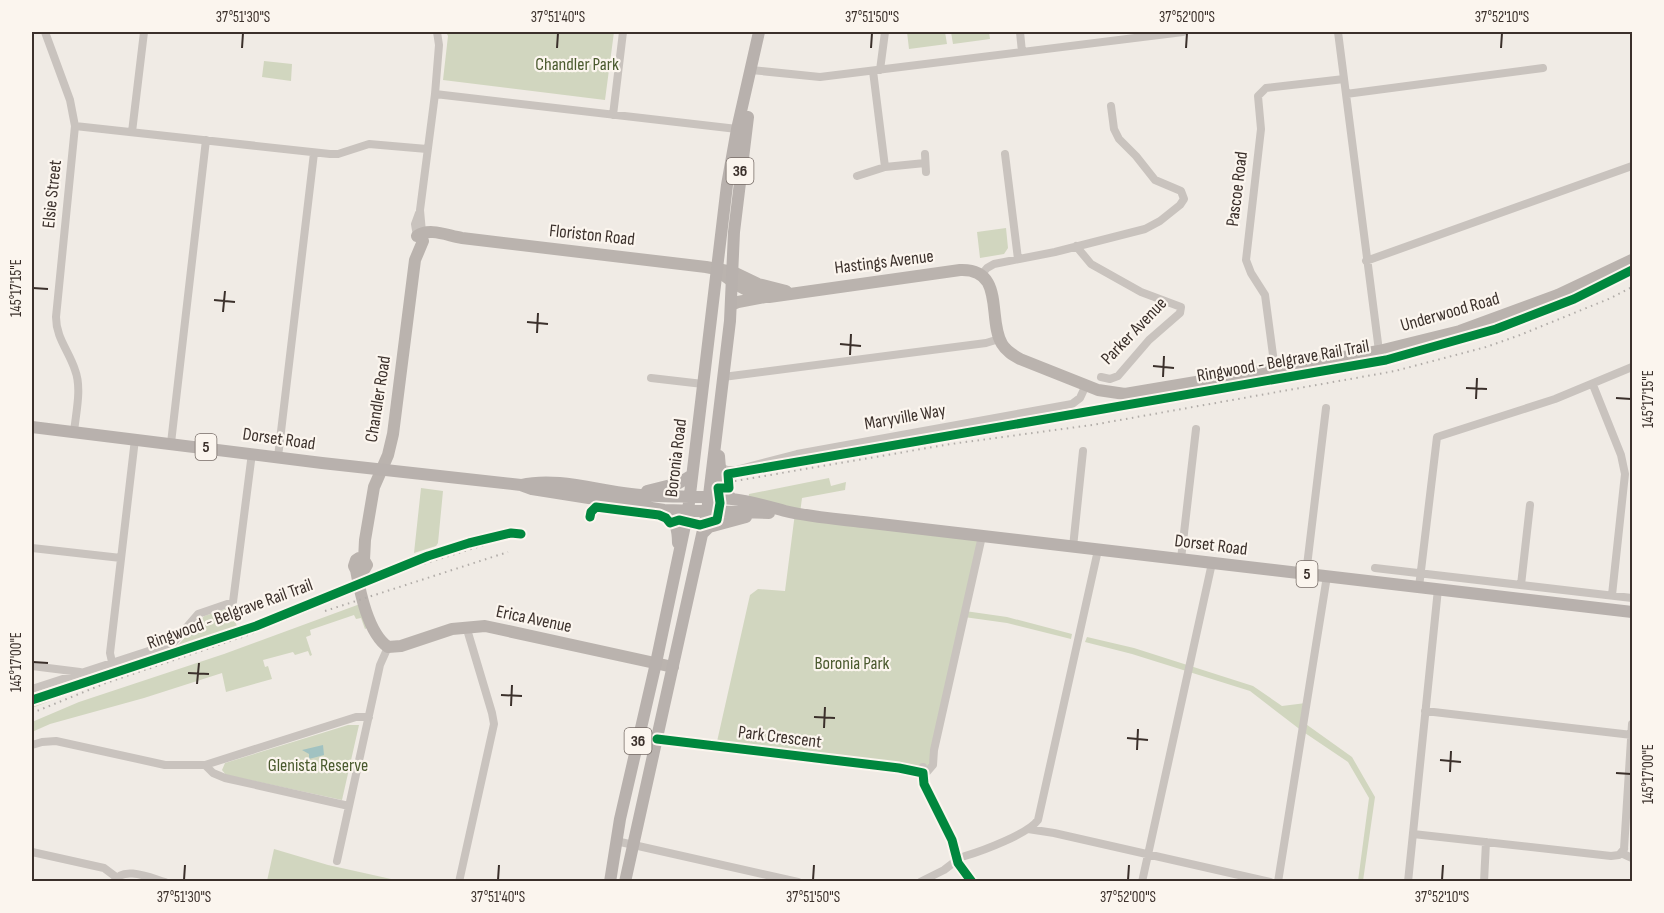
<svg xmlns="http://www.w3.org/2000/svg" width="1664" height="913" font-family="'Sofia Sans Condensed',sans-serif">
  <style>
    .green { fill: #d1d6bf }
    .water { fill: #a1c2c1 }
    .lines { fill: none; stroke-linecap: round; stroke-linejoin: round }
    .minor { stroke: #c9c3be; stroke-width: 8 }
    .secondary { stroke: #bab3ae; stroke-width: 12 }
    .primary { stroke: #b8b1ad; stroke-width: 12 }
    .rail { stroke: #b1aca8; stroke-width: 2; stroke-dasharray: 1.5 4.5; stroke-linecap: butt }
    .cycleway-casing { stroke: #fbf5ee; stroke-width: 13 }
    .cycleway { stroke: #00873e; stroke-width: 9 }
    .ticks { fill: none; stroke: #3b302b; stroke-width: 2 }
    .labels { text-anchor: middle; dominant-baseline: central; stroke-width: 4.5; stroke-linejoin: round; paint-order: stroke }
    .shield { fill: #fbf5ee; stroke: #756b66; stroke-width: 1.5 }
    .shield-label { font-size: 16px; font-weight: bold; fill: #3b302b }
    .park-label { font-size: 18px; fill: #4a5a2e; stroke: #fbf5ee }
    .street-label { font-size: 18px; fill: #3b302b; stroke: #fbf5ee }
    .neatline { fill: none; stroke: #3b302b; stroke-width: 2 }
    .ticks-label { font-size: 15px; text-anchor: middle; fill: #3b302b }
  </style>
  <rect width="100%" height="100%" fill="#f0ebe5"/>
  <path class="green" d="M446,32h168l-9,68 -162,-20 5,-44z
    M907,32h38l2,12 -38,5z
    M951,32h38l1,7 -37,5z
    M264,61l28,3 -1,17 -29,-4z
    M1006,228l2,20 -4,6 -24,4 -3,-26z
    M829,478l2,8 15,-4 -1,8 -43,8 -2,15 182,23 -17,75 42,6 65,17 -1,5 -64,-16 -43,-6 -32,145 -7,8 -209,-24 34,-151 8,-6 27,2 10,-78 -47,-12 1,-7z
    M421,488l22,3 -5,52 -2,3 -22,7z
    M360,604l7,24 -2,1 -4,-11 -5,1 -2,-4 -44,15 1,5 -5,2 6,18 -2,1 -2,-5 -13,4 -2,-3 -30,8 2,7 3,-1 4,13 -46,13 -4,-19 -78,25 -94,26 -18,8v-10l47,-20 145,-48z
    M229,608l12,27 -140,46 -69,27v-15l141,-46 6,-3 25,-28z
    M1087,637l47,11 119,38 29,20 24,-3 -3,19 49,35 23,40 -12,84h-5l11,-83 -21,-36 -46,-31 -52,-40 -118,-37 -47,-12z
    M348,725h11l-17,75 -116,-25 -4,-5 3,-7z
    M274,849l54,16 72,16h-133z"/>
  <path class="water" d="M323,745l1,10 -15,4v-5l-7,-4z"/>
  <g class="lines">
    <path class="minor" d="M45,32l25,68 5,26 -19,191c0,21 13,34 19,53 7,18 1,42 -1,62
      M1020,32l2,20
      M1338,32l41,319
      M751,70l69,7 363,-45
      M880,70l5,-38
      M873,71l12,96 40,-4
      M435,94l302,35
      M1346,94l197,-26
      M613,115l10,-83
      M75,126l255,28h8l31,-10 58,5
      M132,132l12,-100
      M925,154l1,18
      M1005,154l13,105
      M857,176l28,-9
      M422,232l-2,-22 15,-116 4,-49 -2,-13
      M417,236l-2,-12 4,-11
      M1076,246l15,18 50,28 40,15 -1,6 -31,27 -31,36 -8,3 -9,-2
      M1366,261l266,-95
      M981,275l6,-7 7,-4 61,-12 90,-23 15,-8 20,-16 4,-6 -3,-8 -26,-11 -19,-24 -17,-17 -5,-10 -3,-23
      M1275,370l-10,-75 -14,-22 -5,-13 15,-131 -3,-33 8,-8 78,-9
      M723,377l263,-34 13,-4
      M651,378l52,6
      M1593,385l28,70 4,19 -13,121
      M171,443l35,-303
      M278,457l36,-304
      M720,467l7,3h9l61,-16 275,-50 8,-6 6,-13
      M1073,547l10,-96
      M32,548l89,10
      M1181,559l15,-130
      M1375,568l257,30
      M1306,574l20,-166
      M1521,585l9,-80
      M1419,587l18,-150 118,-38 77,-32
      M112,662l-2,-9 25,-214
      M32,666l48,6
      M32,689l141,-46 25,-29 35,-12 19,-149
      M1425,711l207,24
      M657,739l242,29 13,4h15l6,-7 1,-15 48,-214
      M32,745l10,-3 14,-1 109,24h40l8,8 12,5 124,28
      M205,765l151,-48h13
      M923,767l1,17 28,56 6,23 14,18
      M1028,829l26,4 216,49
      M1413,834l198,22 8,-1 5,-6
      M616,841l182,41
      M1624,849l8,-125
      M32,852l72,16 12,9
      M1621,853l11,5
      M965,856c17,-5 63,-22 73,-36l60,-270
      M337,861l43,-196 8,-18
      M114,882c8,-17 37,-4 51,0
      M459,882l35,-158 -2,-11 -26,-87
      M920,882l24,-12 13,-10
      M1142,882l70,-319
      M1278,882l49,-306
      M1408,882l30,-293
      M1484,882l2,-40"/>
    <path class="secondary" d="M417,236c13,-9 31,0 45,2l244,29 27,5 25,12 28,7
      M716,269c16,13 32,25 53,28l191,-27c46,-2 27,50 42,74 4,7 11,11 18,15l78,31 27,4 254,-43 81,-20 98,-36 74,-35
      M731,305l7,-3 27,-5
      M364,560l-5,-2 -3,2 -2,6 2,4h8l3,-5 -3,-5 1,-20 9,-53 14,-32 5,-21 22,-174 8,-19
      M356,570c4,22 12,63 32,77l13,-1 51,-17 33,-3 188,41"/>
    <path class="primary" d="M32,427l290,36 199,22 11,4 132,21 105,3
      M719,456c1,13 2,34 13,43
      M521,485c36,-8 74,5 110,9 33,4 67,1 101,5 18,2 35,7 53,12 25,6 52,8 78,11l769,90
      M647,491l32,-8 13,-8
      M664,510c11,8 14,19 14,33
      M703,533l6,-6 37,-10
      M610,882l10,-63 36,-156 32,-152 39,-326 10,-56 22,-97
      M625,882l82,-370 23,-191 4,-89 14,-115"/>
    <path class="rail" d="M729,482l222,-38 141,-19 303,-54 91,-24 34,-12 91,-37 21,-11
      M325,611l183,-59
      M32,713l74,-30 142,-48 165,-68 97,-30"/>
    <defs>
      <path id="cycleway" d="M590,517l1,-5 5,-5 63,8 7,3 4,5 9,-3 21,5 17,-5 3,-17 -2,-15h11l-1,-14 658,-114 110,-31 78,-30 58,-29
        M32,700l224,-74 172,-70 41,-13 42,-10 10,1
        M657,739l242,29 24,5 1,11 28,56 6,23 14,19"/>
    </defs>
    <use href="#cycleway" class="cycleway-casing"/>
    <use href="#cycleway" class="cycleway"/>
  </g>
  <path class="ticks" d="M242,48l1,-15M557,48l1,-15M871,48l1,-15M1186,48l1,-15M1501,48l1,-15M33,288l15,1M214,300l21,2M223,312l2,-21M527,322l21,2M537,333l1,-20M840,344l21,2M850,355l1,-21M1153,366l21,2M1163,377l1,-21M1466,388l21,1M1616,398l15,1M1476,399l1,-21M33,662l15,1M188,673l21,1M197,684l2,-21M501,695l21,1M511,706l1,-21M814,717l21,1M824,728l1,-21M1127,738l21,2M1137,750l1,-21M1440,760l21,2M1450,772l1,-21M1616,773l15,1M184,880l1,-15M498,880l1,-15M813,880l1,-15M1128,880l1,-15M1442,880l1,-15"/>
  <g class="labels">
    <g class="shield">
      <rect x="726.5" y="158" width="27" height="26" rx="4.5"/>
      <rect x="195.5" y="434" width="21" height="26" rx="4.5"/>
      <rect x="1296.5" y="561" width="21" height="26" rx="4.5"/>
      <rect x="624.5" y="728" width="27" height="26" rx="4.5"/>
    </g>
    <g class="shield-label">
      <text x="740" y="171">36</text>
      <text x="206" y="447">5</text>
      <text x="1307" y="574">5</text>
      <text x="638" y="741">36</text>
    </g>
    <g class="park-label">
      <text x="577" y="64">Chandler Park</text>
      <text x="852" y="663">Boronia Park</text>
      <text x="318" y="765">Glenista Reserve</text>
    </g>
    <g class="street-label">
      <text transform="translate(1237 189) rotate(-83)">Pascoe Road</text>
      <text transform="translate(52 194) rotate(-84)">Elsie Street</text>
      <text transform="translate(592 235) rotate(6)">Floriston Road</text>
      <text transform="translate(884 262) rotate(-7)">Hastings Avenue</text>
      <text transform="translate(1450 312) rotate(-16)">Underwood Road</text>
      <text transform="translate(1134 331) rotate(-46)">Parker Avenue</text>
      <text transform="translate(1283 361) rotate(-10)">Ringwood - Belgrave Rail Trail</text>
      <text transform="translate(378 399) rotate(-81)">Chandler Road</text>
      <text transform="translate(905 417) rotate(-10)">Maryville Way</text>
      <text transform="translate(279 439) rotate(8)">Dorset Road</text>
      <text transform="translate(676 458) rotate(-83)">Boronia Road</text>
      <text transform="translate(1211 545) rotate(7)">Dorset Road</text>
      <text transform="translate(230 614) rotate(-20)">Ringwood - Belgrave Rail Trail</text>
      <text transform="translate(534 619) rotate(12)">Erica Avenue</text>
      <text transform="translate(780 737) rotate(7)">Park Crescent</text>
    </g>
  </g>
  <rect width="1664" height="913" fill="none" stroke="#fbf5ee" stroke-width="66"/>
  <rect x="33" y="33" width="1598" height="847" class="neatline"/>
  <g class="ticks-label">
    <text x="243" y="22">37°51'30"S</text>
    <text x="558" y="22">37°51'40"S</text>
    <text x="872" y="22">37°51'50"S</text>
    <text x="1187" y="22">37°52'00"S</text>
    <text x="1502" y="22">37°52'10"S</text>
    <text transform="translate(16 288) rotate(-90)" y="5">145°17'15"E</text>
    <text transform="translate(1648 399) rotate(-90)" y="5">145°17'15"E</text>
    <text transform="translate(16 662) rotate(-90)" y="5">145°17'00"E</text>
    <text transform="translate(1648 774) rotate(-90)" y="5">145°17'00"E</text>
    <text x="184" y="902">37°51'30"S</text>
    <text x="498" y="902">37°51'40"S</text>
    <text x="813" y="902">37°51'50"S</text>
    <text x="1128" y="902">37°52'00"S</text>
    <text x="1442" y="902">37°52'10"S</text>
  </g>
</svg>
